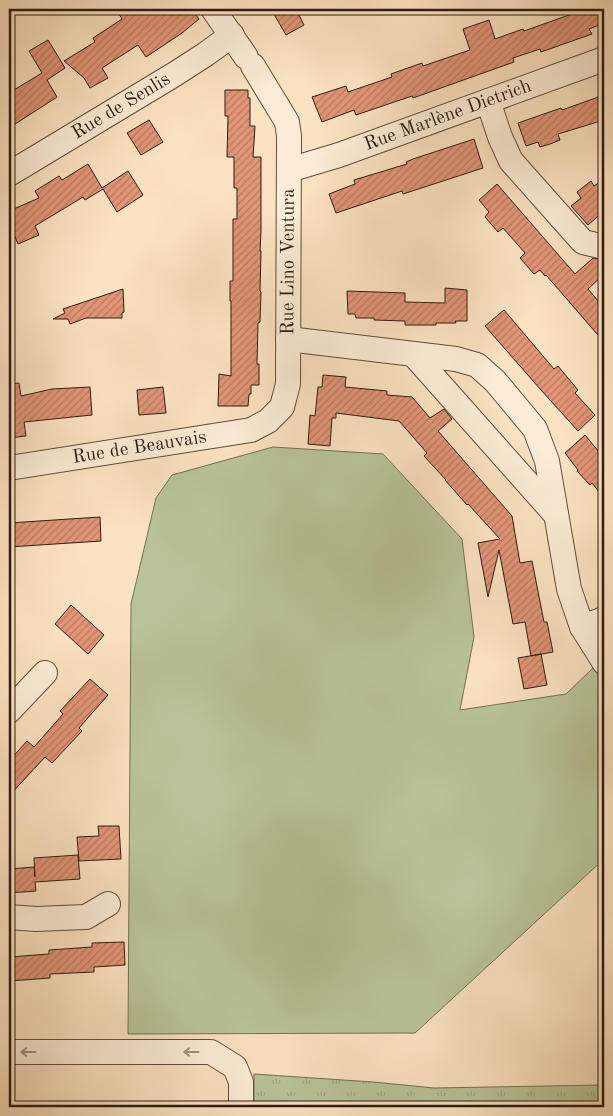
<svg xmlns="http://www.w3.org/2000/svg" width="613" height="1116" font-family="'Old Standard TT',serif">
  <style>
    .green { fill: #b8c497; stroke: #727056 }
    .park { fill: url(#park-tufts); stroke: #727056 }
    .building { fill: url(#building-hatch); stroke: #2d1b15 }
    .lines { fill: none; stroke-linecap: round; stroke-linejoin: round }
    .minor-casing { stroke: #604d40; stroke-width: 26 }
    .minor { stroke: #fcecd6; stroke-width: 24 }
    .oneway { stroke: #9f8e7f }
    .labels { text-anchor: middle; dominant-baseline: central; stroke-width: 4.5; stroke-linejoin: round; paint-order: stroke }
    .street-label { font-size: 19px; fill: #2d1b15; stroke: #fcecd6 }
  </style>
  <defs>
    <pattern id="park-tufts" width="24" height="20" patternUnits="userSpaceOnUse" patternTransform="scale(1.25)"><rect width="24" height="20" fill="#b8c497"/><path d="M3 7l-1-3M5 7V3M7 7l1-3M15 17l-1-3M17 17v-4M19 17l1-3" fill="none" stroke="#9ea881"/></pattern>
    <pattern id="building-hatch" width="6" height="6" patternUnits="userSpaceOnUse" patternTransform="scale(1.25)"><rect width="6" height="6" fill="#e29577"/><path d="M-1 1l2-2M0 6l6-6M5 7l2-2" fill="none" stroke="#b87960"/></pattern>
  </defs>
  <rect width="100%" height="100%" fill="#fbe2c0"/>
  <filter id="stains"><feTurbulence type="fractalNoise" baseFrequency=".004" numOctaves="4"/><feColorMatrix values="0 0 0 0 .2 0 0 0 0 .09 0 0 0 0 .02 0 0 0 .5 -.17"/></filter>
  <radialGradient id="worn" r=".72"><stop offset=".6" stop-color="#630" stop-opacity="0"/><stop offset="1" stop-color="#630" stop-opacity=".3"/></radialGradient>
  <path class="green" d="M273,447l110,7 79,85 12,98 -14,73 106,-16 27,-26 11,15v176l-189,174 -287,1 3,-430 25,-106 16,-23z"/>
  <path class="park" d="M254,1074l119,8 61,6 170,-3v22h-350z"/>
  <path class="building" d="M116,9h75l8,10 -17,14 -36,24 -8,-12 -36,23 6,10 -18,10 -6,-10 -20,-17 31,-19 -2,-4 29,-19z
    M271,9h25l8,16 -18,10z
    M567,9h32l5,14 -15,6 3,5 -51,18 -1,-3 -27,9 1,4 -101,36 -1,-2 -56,19 -2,-5 -32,12 -10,-25 34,-11 2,6 44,-15 -1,-3 31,-11 1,3 47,-16 -7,-21 26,-9 6,19 28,-10 1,2 45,-16z
    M48,40l17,28 -18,12 10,17 -48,31v-35l33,-20 -13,-22z
    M225,90h23v8h2v28h5l-2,31h8v74l-1,20h1l-1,40 1,1 -1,30 -2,1 -1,41h2v21h-8v9h-2l-1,12h-30l1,-32 12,2v-75h-1v-20h3v-62h4v-31h-3v-31h-7l1,-41h-3z
    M604,95v25l-46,14 2,6 -10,4 -10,3 -2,-5 -12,4 -8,-23 43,-15 1,2z
    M149,120l14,22 -22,13 -14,-22z
    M474,139l9,29 -80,26 -1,-3 -66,22 -7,-19 26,-10 -1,-4 53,-16 -1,-2 7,-3z
    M88,164l14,24 26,-17 15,24 -26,17 -14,-23 -18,11 -2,-3 -48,29 4,9 -21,9 -9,-22v-11l30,-13 -4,-7 24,-15 3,4z
    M604,179v32l-16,14 -17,-19 10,-8 -4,-6 14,-11 3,5z
    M497,184l78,90 18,-16 11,2v14l-16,15 16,19v34l-58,-67 -1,1 -5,-6 -6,4 -14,-16 5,-5 -22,-25 -5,4 -13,-15 4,-5 -10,-12z
    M445,288l22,2v31h-12l1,2h-20v2h-31v-4l-31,-1v-2h-18l-1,-4h-7l-1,-23 58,2v9l40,1z
    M123,289l1,23 -2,1v5h-36l-16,6 -2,-5h-15l12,-6 -2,-4z
    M504,310l50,59 4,-3 20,24 -3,3 20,22 -17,16 -37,-41 -56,-64z
    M323,375l23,2 -1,10 42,4v4l25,2 18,21 14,-9 8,10 -14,12 74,85 8,47 12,-2 12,61h3l6,30 -22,4 -6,-34 -12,2 -14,-74 -11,47 -10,-54 22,-4 -32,-35 -1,1 -22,-25h1l-22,-24 3,-3 -28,-32 -63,-8v5h-4l-2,28 -22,-2 2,-29 5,1 3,-29h4z
    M19,383l2,13 31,-7 38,-2 2,28 -68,7 2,14 -17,2v-54z
    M163,387l3,26 -27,2 -2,-25z
    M585,435l19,23v40l-12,-15 -2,2 -13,-14 1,-1 -13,-17z
    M100,517l1,24 -92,6v-24z
    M71,605l33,30 -16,19 -33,-30z
    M541,654l6,31 -23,4 -6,-31z
    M90,679l18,16 -29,33 3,3 -30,32 -7,-6 -36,39v-35l18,-20 7,6 29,-33 -3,-3z
    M98,826h21l2,33 -42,2 -2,-24 22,-1z
    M78,855l2,24 -45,3 1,9 -27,2v-24l25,-2 1,10 -1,-19z
    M124,942l1,23 -31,2v5l-44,2v4l-41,3v-24l40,-3v-4l43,-3v-4z"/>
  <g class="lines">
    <defs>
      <g id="minor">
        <path d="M213,9l33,48"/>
        <path d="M488,101l12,36 11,24 72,81 21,5"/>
        <path id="s1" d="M289,170l50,-15 265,-96"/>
        <path id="s2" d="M9,174l166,-100 31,-20 26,-19"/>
        <path d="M288,339l168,20 21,6 18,16 40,48 12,32 22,128 13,38 19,30 3,5"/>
        <path d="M413,354l143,161"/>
        <path id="s3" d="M9,468l242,-38 17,-9 14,-14 6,-23 1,-248 -2,-14 -34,-56"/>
        <path d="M582,627l22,-8"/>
        <path d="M9,711l36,-38"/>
        <path d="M9,917l27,2 50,-2 22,-13"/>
        <path d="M9,1052h202l24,15 6,15v25"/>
      </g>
    </defs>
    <use href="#minor" class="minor-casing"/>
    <use href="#minor" class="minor"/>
  </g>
  <defs><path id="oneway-shaft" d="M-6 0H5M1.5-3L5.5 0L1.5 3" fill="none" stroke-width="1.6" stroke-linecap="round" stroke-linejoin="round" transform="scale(1.25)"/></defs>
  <g class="oneway">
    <use href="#oneway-shaft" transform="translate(28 1052) rotate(-180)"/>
    <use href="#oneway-shaft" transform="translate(191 1052) rotate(-180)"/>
  </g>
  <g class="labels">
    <g class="street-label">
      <text stroke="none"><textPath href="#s2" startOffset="131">Rue de Senlis</textPath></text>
      <text stroke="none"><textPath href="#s1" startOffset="168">Rue Marlène Dietrich</textPath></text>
      <text stroke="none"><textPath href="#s3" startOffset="430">Rue Lino Ventura</textPath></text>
      <text stroke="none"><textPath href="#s3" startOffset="132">Rue de Beauvais</textPath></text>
    </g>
  </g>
  <rect width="613" height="1116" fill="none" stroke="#fbe2c0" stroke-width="30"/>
  <rect x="10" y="10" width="593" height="1096" fill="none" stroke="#2d1b15" stroke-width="2.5"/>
  <rect x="15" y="15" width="583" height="1086" fill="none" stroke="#2d1b15"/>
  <rect width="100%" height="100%" filter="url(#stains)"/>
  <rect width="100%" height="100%" fill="url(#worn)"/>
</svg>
